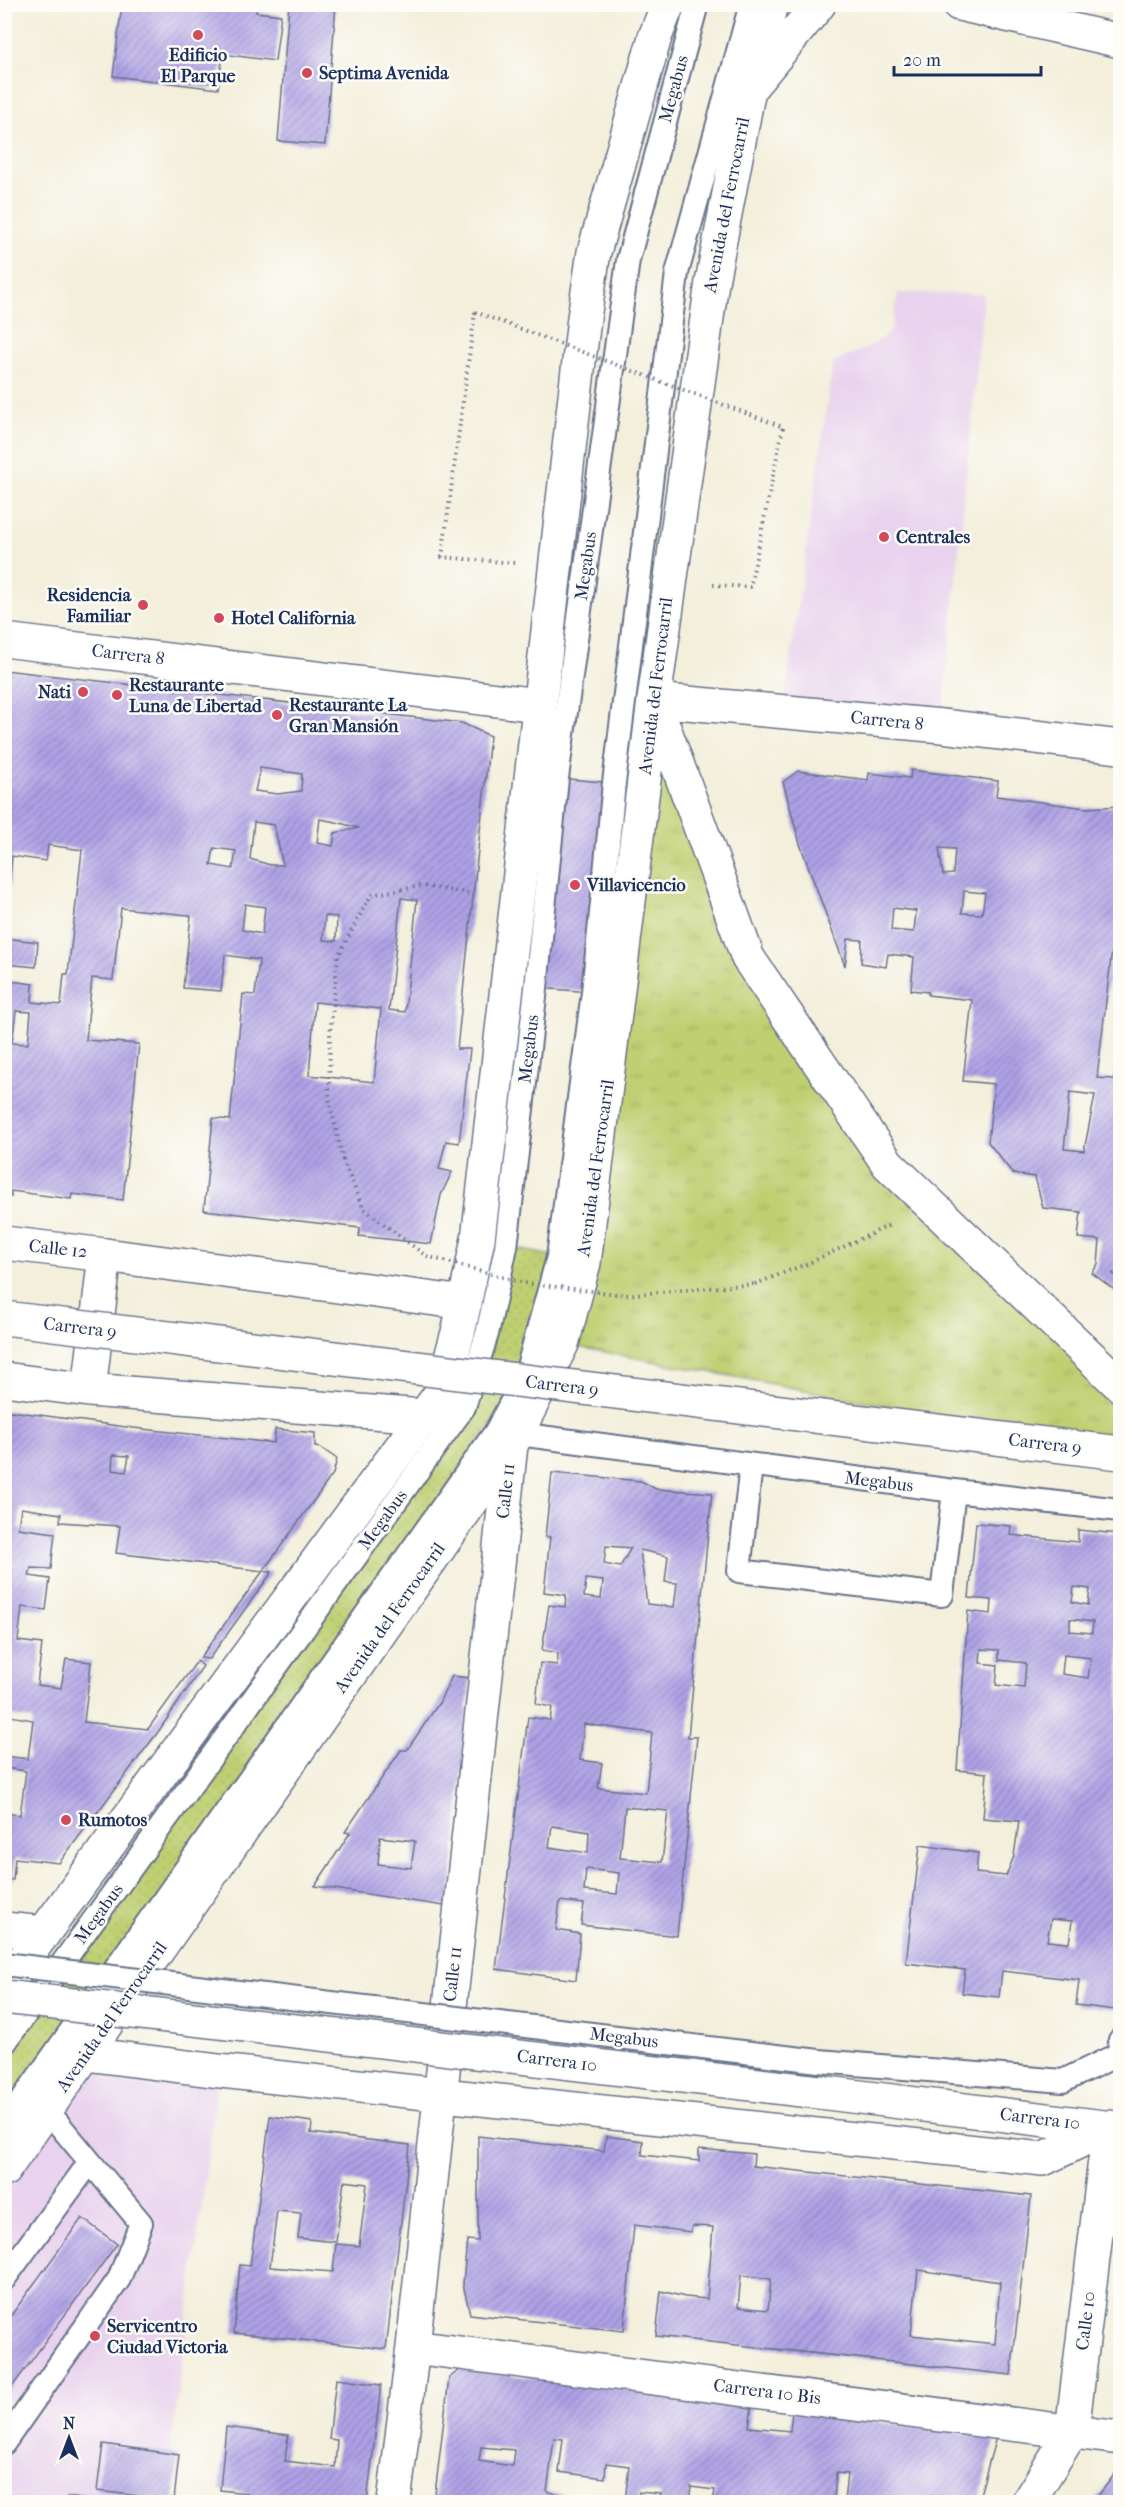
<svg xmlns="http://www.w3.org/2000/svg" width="1125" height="2507" font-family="'IM FELL French Canon',serif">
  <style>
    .built { fill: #e8d2ee }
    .grass { fill: url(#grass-dots); stroke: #6d7f68; stroke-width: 1.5 }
    .park { fill: url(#park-tufts); stroke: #6d7f68; stroke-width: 1.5 }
    .building { fill: url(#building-hatch); fill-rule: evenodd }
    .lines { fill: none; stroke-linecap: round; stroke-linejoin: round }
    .service-casing { stroke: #67728a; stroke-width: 26 }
    .pedestrian-casing { stroke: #67728a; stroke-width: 36 }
    .minor-casing { stroke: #67728a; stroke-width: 36 }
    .secondary-casing { stroke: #67728a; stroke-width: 36 }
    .primary-casing { stroke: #67728a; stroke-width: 36 }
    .path { stroke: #67728a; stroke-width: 4; stroke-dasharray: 1.5 4.5; stroke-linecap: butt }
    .service { stroke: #fff; stroke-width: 22 }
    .pedestrian { stroke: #fff; stroke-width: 33 }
    .minor { stroke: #fff; stroke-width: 33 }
    .secondary { stroke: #fff; stroke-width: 33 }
    .primary { stroke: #fff; stroke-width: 33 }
    .service-bridge-casing { stroke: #67728a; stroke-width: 26; stroke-linecap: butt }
    .minor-bridge-casing { stroke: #67728a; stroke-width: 36; stroke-linecap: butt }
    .secondary-bridge-casing { stroke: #67728a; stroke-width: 36; stroke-linecap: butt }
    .path-bridge { stroke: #67728a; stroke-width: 4; stroke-dasharray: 1.5 4.5; stroke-linecap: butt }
    .service-bridge { stroke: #fff; stroke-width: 22 }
    .minor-bridge { stroke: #fff; stroke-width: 33 }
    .secondary-bridge { stroke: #fff; stroke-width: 33 }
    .poi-dot { fill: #d1495b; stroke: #fdfcf7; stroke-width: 2 }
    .labels { text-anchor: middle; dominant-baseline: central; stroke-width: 5; stroke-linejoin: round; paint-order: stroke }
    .poi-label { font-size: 18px; font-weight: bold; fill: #1b2f5e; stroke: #fdfcf7; text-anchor: start }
    .street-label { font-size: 18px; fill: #1b2f5e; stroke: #fdfcf7 }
  </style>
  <defs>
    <pattern id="grass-dots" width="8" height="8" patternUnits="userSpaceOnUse" patternTransform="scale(1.5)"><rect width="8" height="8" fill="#bfcf71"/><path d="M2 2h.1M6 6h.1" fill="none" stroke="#a4b264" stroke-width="1.8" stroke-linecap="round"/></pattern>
    <pattern id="park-tufts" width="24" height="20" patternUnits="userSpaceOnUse" patternTransform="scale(1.5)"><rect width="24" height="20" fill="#bfcf71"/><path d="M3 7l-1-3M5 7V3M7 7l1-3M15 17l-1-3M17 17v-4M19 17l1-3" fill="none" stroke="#a4b264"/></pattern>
    <pattern id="building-hatch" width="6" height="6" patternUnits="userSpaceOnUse" patternTransform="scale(1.5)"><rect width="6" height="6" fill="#afa1e6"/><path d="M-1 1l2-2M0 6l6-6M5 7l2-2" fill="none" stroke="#8e84be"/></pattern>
  </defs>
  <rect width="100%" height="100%" fill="#fdfcf7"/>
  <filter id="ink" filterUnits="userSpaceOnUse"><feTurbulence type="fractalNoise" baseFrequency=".0167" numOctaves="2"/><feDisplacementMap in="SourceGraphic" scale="12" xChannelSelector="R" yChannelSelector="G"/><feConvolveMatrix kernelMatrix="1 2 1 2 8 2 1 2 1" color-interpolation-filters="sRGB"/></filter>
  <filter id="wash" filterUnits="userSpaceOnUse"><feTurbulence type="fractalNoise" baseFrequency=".008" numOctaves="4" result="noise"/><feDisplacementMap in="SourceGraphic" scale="24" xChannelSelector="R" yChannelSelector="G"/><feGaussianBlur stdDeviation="1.35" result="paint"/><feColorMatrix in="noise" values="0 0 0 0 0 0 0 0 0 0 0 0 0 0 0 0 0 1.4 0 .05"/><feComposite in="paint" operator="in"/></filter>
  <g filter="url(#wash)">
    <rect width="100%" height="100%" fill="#f3efdb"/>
    <path class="built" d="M898,293l86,1 -42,432 -159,-15 50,-348 36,-16 22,-15z
      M86,2054l133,17 -55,431h-159v-332z"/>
    <path class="grass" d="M506,1247l52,10 -32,117 -521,751v-81l438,-607z"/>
    <path class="park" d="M654,700l94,258 140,206 232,221v65l-558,-106z"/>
    <g id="blocks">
      <path class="building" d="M122,4h135l-1,8 25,3 -6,46 -52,-7 -5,35 -105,-13z
        M289,4h47l-11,141 -47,-4z
        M4,670l458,53 28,13 -33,313h13l-11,94 -13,-2 -7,28 13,3 -11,23 -10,49 -72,-8 1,-8 -156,-18 9,-92 17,2 13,-126 12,1 4,-35 -34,-5 -4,36 -38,-3 8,-72 -3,-1 -67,-7 -8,72 -21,-2 -6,62 53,4 -16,156 -51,-6 -1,5 -60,-8v6l-7,-1v-216l29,4 -1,18 29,3 3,-31h4l14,-124 -34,-5 -2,16 -34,-5 -3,32h-5zM260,768l42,6 -1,17 -23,3 -23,-3zM320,819l16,3 23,6 -24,5 -2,13 -16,-3zM254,822l20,3 9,40h-13l-20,-6zM214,848l22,3 -3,18 -22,-4zM401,898l16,2 -12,112 -16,-2zM245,904l20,3 -3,27 -20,-4zM325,916l12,1 -1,24 -13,-1zM315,1002l66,7 -7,73 -65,-7zM16,1011l15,1 -3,32 -16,-1z
        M911,770l87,11 -2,15 90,12 34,-2v104h-2l-2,14h4v26h-8l-15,128 17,1 1,-10h5v208l-8,-4 8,5v16l-28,-21 6,-9 2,-24 -22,-2 3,-26 -38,-4 -8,-31 -22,-3 -25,-32 6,-58 -31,-3 9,-81 -44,-5v-3l-17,-2 3,-33 -26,-3 -2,13 -25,-4 1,-23 -14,-1 -3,27 -45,-122 -17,-62 15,-11 70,9 1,-7 41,5zM939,848l16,1 -2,25 -10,1zM964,891l21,2 -3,21 -20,-1zM893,908l23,3 -2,21 -23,-2zM1070,1092l25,3 -11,56 -20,-2z
        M557,778l57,5 -21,209 -57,-4z
        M4,938l34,4 -2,25 -32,-3z
        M4,1410l129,18 141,15 1,-14 40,4v14l6,1 16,11 -4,15 -70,97 -147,-18 4,-27 -60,-4 1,-8 -40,-6 -3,20 37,5 -4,36 -20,-1 -2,8 21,3 -4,31 -24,-3 -4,34 24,3 -5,41 24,3 5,-29 25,3 -7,60 64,7 49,-68 6,5 -45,66 -99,131 -44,-5 -2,22 -9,-1v-66l16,2 6,-44 -22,-3v-12l24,3 5,-39 -23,-4 2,-18 -8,-1zM113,1455l16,1 -3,16 -14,-2z
        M552,1473l89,8 15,8 56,4 -24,244h9l-20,199 -96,-11 3,-21 -24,-3 -4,29 24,4 -4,46 -80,-11 32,-252 22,3 2,-13 -16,-3 4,-41 17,2 1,-12 -16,-3 7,-45 16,2 1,-12 -22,-3 6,-55h-5zM606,1546l25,2 -11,19 -16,-3zM640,1550l28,6 -3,26 12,1 -3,24 -27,-3zM586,1579l17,2 -2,18 -17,-2zM584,1724l68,9 -6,60 -48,-5 4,-25 -22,-3zM625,1807l43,4 -6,51 -42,-4zM552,1826l37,6 -1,21 -39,-6zM586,1869l33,4 -2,21 -33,-3z
        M976,1523l35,3 -1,9 68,7v-12l41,4 1,429 -5,47 -39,-5 3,-25 -77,-9 -3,26 -37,-4 3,-23 -59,-7 14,-118 58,8 -2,20 30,3 8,-20 5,-35 -36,-3 4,-45 -30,-3 11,-159 23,3 1,-14 -23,-2zM1074,1587l16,2 -2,16 -16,-3zM1070,1619l23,3 -1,11 -22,-2zM981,1649l18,1v10l27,3 -2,25 -28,-3 2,-20 -18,-2zM1064,1655l27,3 -3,20 -26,-4zM1051,1919l21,2 -3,22 -22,-2z
        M263,1571l9,1 -63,87 -9,-1z
        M452,1676l18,2 -20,229 -135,-21 35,-53 -5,-1 56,-82h6l32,-47zM380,1837l35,4 -4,27 -33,-4z
        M270,2116l42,6 -1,11 99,12 -24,204 -152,-16 6,-68 10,1zM344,2181l23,3 -8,62 -23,-2 -3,28 -63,-5 7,-56 24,2 -3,25 38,4z
        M478,2136l126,15 2,-15 37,5 -1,14 57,6v-12l55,5 -1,12 278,30 -20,179 -355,-39 5,-45 24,6 22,2 6,-72 -21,-1 -1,6 -57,-7 -10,106 -154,-17 -7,-30 4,-44 11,1zM918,2270l82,12 -5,62 -84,-9zM741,2275l30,4 -3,31 -30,-3z
        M82,2218l35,26 -113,154v-73z
        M461,2369l291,37 -3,21 41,4 2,-20 204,26 -18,65h-134l3,-28 -11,-1 -2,29h-121l2,-12 -24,-3 -2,15h-30l2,-8 -22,-2 -1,10h-13l4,-36 -23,-3 -1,15 -46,-6 4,-33 -9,-1 -7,54 60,10h-173l15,-124zM481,2447l33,3 -2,16 -33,-5z
        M336,2379l45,6 -14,117h-121l1,-9 -27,-3 6,-63 62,8 -3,26 50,6 2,-27 -8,-1z
        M103,2444l76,11 -5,45 -77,-9z
        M1120,2466v36h-27l15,-19z
        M67,2497l30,4v1h-31z"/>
    </g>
  </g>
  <g filter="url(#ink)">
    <use href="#blocks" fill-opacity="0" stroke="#67728a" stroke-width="1.5"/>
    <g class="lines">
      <defs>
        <path id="service" d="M503,1432l451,59 166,19
          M751,1465l-12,106 203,24 12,-104
          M4,2044l460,-637 23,-73 19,-87 30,-259 21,-210 71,-518 69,-256
          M819,2061l244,20 56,-27 1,-14
          M4,2125l492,-694 30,-57 32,-117 35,-265 21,-209 63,-510 74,-269
          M4,2279l86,-117
          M4,2443l115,-164 22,-56 -94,-113"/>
        <path id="pedestrian" d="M105,1255l360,48
          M4,1929l40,4"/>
        <path id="minor" d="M959,4l161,37
          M749,89l70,-85
          M654,700l288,26 178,21
          M4,1243l101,12 -16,135 -85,-11
          M89,1390l334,26
          M86,2054l133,17 824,88 66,-32
          M413,2347l707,91
          M394,2502l19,-155 98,-902
          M1028,2502l44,-71 37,-304"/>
        <path id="secondary" d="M4,640l534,65
          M819,2092l301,37"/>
        <path id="primary" d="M656,706l92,252 140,206 232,221
          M4,1987l437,-594 18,-64 19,-90 106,-921 10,-66 61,-215 13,-33
          M4,2170l507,-725 51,-101 22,-81 70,-563 58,-418 37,-193 22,-85"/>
      </defs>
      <use href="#service" class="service-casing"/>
      <use href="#pedestrian" class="pedestrian-casing"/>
      <use href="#minor" class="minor-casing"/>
      <use href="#secondary" class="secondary-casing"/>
      <use href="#primary" class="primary-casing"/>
      <path class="path" d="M475,312l-33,245 73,6
        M713,585l37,2 33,-160
        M343,1160l-14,-61 1,-63 8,-80 33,-61 50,-9 54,8
        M755,1284l54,-21 81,-38"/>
      <use href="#service" class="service"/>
      <use href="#pedestrian" class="pedestrian"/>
      <use href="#minor" class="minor"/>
      <use href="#secondary" class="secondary"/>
      <use href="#primary" class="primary"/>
      <defs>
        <path id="service-bridge" d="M4,1964l815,97"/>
        <path id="minor-bridge" d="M4,1318l1116,135"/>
        <path id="secondary-bridge" d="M4,1997l815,95"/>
      </defs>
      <use href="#service-bridge" class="service-bridge-casing"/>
      <use href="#minor-bridge" class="minor-bridge-casing"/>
      <use href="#secondary-bridge" class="secondary-bridge-casing"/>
      <path class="path-bridge" d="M475,312l308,115
        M343,1160l20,48 63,48 98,27 101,12 130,-11"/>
      <use href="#service-bridge" class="service-bridge"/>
      <use href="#minor-bridge" class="minor-bridge"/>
      <use href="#secondary-bridge" class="secondary-bridge"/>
    </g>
  </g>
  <g class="poi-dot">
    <circle cx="198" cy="35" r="6"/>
    <circle cx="307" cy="73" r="6"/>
    <circle cx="884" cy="537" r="6"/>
    <circle cx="143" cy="605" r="6"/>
    <circle cx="219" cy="618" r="6"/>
    <circle cx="83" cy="692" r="6"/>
    <circle cx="117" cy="695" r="6"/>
    <circle cx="277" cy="715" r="6"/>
    <circle cx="575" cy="885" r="6"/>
    <circle cx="66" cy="1820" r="6"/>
    <circle cx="95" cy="2336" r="6"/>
  </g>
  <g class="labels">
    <g class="poi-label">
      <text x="198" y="55" text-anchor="middle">Edificio<tspan x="198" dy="21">El Parque</tspan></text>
      <text x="319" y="73">Septima Avenida</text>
      <text x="896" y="537">Centrales</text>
      <text x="131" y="595" text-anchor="end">Residencia<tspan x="131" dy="21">Familiar</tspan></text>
      <text x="231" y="618">Hotel California</text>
      <text x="129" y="685">Restaurante<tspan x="129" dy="21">Luna de Libertad</tspan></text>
      <text x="71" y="692" text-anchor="end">Nati</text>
      <text x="289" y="705">Restaurante La<tspan x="289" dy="21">Gran Mansión</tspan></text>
      <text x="587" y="885">Villavicencio</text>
      <text x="78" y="1820">Rumotos</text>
      <text x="107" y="2326">Servicentro<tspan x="107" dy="21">Ciudad Victoria</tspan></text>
    </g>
    <g class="street-label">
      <text transform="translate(674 89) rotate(-75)">Megabus</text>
      <text transform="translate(727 205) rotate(-79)">Avenida del Ferrocarril</text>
      <text transform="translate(586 566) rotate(-82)">Megabus</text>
      <text transform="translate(128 655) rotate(7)">Carrera 8</text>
      <text transform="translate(656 686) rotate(-83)">Avenida del Ferrocarril</text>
      <text transform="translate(887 721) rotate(6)">Carrera 8</text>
      <text transform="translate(529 1049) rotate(-83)">Megabus</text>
      <text transform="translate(596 1168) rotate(-82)">Avenida del Ferrocarril</text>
      <text transform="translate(58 1249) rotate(6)">Calle 12</text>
      <text transform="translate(80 1328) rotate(7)">Carrera 9</text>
      <text transform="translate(562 1386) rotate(7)">Carrera 9</text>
      <text transform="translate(1045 1444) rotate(7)">Carrera 9</text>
      <text transform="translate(879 1482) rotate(7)">Megabus</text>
      <text transform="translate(506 1491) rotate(-84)">Calle 11</text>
      <text transform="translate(383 1520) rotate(-54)">Megabus</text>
      <text transform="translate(390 1618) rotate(-55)">Avenida del Ferrocarril</text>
      <text transform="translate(99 1914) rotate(-54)">Megabus</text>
      <text transform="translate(453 1974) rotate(-84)">Calle 11</text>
      <text transform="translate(112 2017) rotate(-55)">Avenida del Ferrocarril</text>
      <text transform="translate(624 2038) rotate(7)">Megabus</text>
      <text transform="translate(557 2061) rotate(7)">Carrera 10</text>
      <text transform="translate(1040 2119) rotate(7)">Carrera 10</text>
      <text transform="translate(1086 2321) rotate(-83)">Calle 10</text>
      <text transform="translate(767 2392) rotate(7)">Carrera 10 Bis</text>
    </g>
  </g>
  <rect width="1125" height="2507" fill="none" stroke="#fdfcf7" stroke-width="24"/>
  <g transform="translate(69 2438)" stroke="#fdfcf7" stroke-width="4.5" paint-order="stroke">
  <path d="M0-4.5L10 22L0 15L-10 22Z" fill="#1b2f5e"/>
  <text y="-9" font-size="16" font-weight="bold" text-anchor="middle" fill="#1b2f5e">N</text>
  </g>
  <path d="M894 66v9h147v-9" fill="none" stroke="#1b2f5e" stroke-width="3"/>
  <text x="903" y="66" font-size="18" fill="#1b2f5e" stroke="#fdfcf7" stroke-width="4.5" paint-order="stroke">20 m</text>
</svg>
